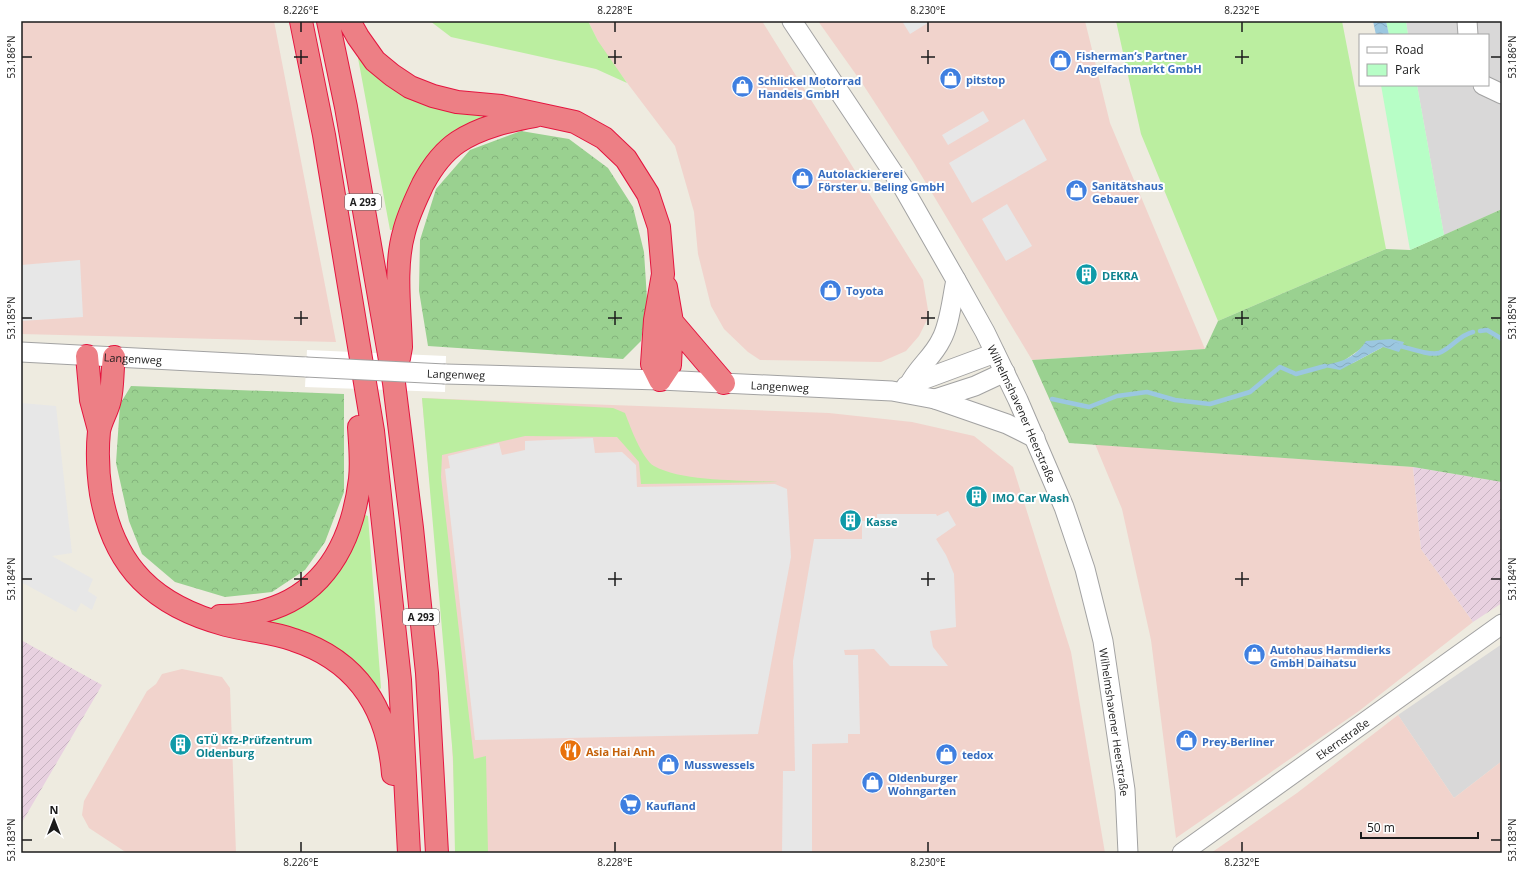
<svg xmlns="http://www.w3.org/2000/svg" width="1523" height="874" font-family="'Open Sans',sans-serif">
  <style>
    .residential { fill: #d9d8d8 }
    .commercial { fill: #f1d3cc }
    .industrial { fill: url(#industrial-furrows) }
    .grass { fill: #bbeea0 }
    .forest { fill: url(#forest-crowns); fill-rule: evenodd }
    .park { fill: #b7fec6 }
    .parking { fill: #e7e7e7 }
    .water { fill: url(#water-waves) }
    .pier { fill: #fff }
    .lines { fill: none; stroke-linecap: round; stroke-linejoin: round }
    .stream { stroke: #9bc7e0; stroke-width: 4.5 }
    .minor-casing { stroke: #a2a2a2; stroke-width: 21 }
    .highway-casing { stroke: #e4153f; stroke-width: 24 }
    .minor { stroke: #fff; stroke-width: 19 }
    .highway { stroke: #ed7f85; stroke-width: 22 }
    .minor-bridge-casing { stroke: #a2a2a2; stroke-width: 21; stroke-linecap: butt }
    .minor-bridge { stroke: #fff; stroke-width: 19 }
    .ticks { fill: none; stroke: #1b1b1b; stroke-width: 1.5 }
    .labels { text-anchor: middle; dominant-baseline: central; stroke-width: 4; stroke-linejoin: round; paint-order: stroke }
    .shield { fill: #fff; stroke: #5f5f5f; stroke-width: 1 }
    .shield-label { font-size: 10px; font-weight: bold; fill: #1b1b1b }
    .shop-label { font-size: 11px; font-weight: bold; fill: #366cbe; stroke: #fff; text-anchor: start }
    .culture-label { font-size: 11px; font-weight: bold; fill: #0d838f; stroke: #fff; text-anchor: start }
    .street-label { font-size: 11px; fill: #1b1b1b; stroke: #fff }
    .food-label { font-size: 11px; font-weight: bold; fill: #c56008; stroke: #fff; text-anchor: start }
    .neatline { fill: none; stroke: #1b1b1b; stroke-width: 1.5 }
    .ticks-label { font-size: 10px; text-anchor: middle; fill: #1b1b1b }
  </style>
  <defs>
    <pattern id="industrial-furrows" width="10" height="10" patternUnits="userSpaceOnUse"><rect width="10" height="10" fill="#e8d1e0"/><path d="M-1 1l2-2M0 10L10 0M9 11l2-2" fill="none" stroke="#c6b3c0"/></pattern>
    <pattern id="forest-crowns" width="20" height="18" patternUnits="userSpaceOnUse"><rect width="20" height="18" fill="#9ad190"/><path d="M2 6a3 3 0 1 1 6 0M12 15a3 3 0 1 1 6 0" fill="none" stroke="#84b37c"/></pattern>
    <pattern id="water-waves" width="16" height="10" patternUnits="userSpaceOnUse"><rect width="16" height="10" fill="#9bc7e0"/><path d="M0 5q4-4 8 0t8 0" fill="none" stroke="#85aac0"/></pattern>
  </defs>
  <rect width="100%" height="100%" fill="#eeebe0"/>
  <path class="residential" d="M1406,21h96v188l-58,26 -27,-150h71v-50h-80z
    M1502,644v117l-48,37 -56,-83z"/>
  <path class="commercial" d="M21,21h253l62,321 -315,-8z
    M588,21h174l161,259 6,36 -10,20 -13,15 -25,11 -121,-2 -12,-8 -24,-23 -13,-23 -13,-52 -4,-42 -19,-66 -72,-95z
    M818,21h267l25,102 95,226 -173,11 -118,-197 -52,-80z
    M422,398l407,15 83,9 62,14 39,31 58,185 34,201h-648l-7,-153z
    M1095,444l318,23 8,82 52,73 -114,89 -183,127 -25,-198 -29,-131z
    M182,669l40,8 8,11 6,165h-109l-38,-25 -7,-13 2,-14 63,-110 9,-7 6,-10z
    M1398,715l56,83 48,-37v92h-291l86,-60z"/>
  <path class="industrial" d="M1413,467l89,15v121l-29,19 -52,-73z
    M21,640l81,45 -81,139z"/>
  <path class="grass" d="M430,21h158l10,20 29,42 -31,-14 -145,-32z
    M1116,21h226l44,228 -168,72 -77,-187z
    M361,56l29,31 31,15 67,10v4l-27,13 -67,101h-4l-32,-172z
    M422,398l191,10 12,5c5,13 17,46 29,53 28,16 91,14 124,16l-137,2 -2,-22 -22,-25 -92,-1 -83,19 -1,22 33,282 12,-3 2,97h-33l-2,-96z
    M362,514l6,2 13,172 -6,6 -123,-69 47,-20z"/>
  <path class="forest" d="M521,131l48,8 39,29 25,39 11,45 3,47 -6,42 -18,18 -195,-13 -9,-55 1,-51 16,-51 34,-39z
    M1502,209v273l-89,-15 -344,-24 -37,-83 173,-11 13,-28 168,-72 24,1zM1404,342l-21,5 -30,16 -32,4 21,-5 20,-14z
    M131,386l213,8v98l-19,50 -20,28 -33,22 -47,5 -50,-15 -33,-28 -13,-33 -13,-58 4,-59z"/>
  <path class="park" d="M1386,21h20l2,14h-19z
    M1381,85h36l27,150 -34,15z"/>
  <path class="parking" d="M902,21h29l-21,13z
    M983,111l6,10 -41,24 -6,-10z
    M1024,119l23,41 -75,43 -23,-40z
    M1007,204l25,42 -26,15 -24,-42z
    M80,260l3,57 -62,4v-56z
    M21,403l35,3 16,147 -20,3 41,23 -5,12 9,6 -5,13 -11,-7 -5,9 -55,-30z
    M593,438l2,15 27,-1 14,13 1,22 138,-3 12,5 4,68 -33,177 -283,6 -30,-271 5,-1 -2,-12 51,-13 3,12 23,-5v-9z
    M948,511l8,14 -20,14 10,16 8,19 2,53 -26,4 3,16 15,19h-58l-16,-17 -30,1 1,5h13l2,79h-12v9l-36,1v109h-30l1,-82h12l-2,-110 21,-122h48v-18h15v-7h59l1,2z"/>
  <path class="water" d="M1373,21h13l3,14h-13z
    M1391,339l13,3 -5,10 -16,-5 -43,23 -21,-4c19,-3 36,-7 47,-25z"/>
  <path class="pier" d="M307,350l139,6 -1,36 -140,-5z"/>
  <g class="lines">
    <path class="stream" d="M1480,331l7,-1 15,9
      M1396,345c10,2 33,11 43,8 13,-5 20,-18 34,-21
      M1052,399l37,8 28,-11 30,-4 28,8 35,4 40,-12 30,-25 16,7 29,-8"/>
    <defs>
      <g id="minor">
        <path id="s1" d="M792,21l112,168 52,91 29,52 33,68 46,107 21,62 18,72 22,149 3,63"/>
        <path d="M1467,21l1,14"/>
        <path d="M1483,85l19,9"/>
        <path id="s2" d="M21,352l285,15"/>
        <path id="s3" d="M445,374l215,6 232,11 43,8 72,25 28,14"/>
        <path d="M909,385c8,-17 24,-28 32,-45 9,-16 11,-42 15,-60"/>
        <path d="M906,386l89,-33"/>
        <path d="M935,399l40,-13 30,-14"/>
        <path id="s4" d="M1182,853l320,-229"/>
      </g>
      <path id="highway" d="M301,21l23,114 49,296 27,249 9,173
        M328,21l18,86 48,276 18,145 15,145 10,180
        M349,21l9,16 17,24 17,14 18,12 23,9 24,6 44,4 74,16 29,16 22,21 22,35 11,33 4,47 -8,46 -3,44 8,16
        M672,322l52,61
        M87,356l4,44 8,30
        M114,357c-2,14 -1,29 -4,42 -2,11 -9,21 -11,32 -2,20 -1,43 2,63 13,74 54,112 125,131 23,6 46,7 68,15 64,21 94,69 99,134
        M399,358l2,-11c-1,-37 -7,-80 3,-115 4,-17 12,-33 19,-48 8,-15 20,-32 35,-42 23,-15 50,-21 77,-26
        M660,380l10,-15 2,-43 -6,-35
        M220,616c87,1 130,-55 140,-137 2,-17 0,-35 -1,-52"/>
    </defs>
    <use href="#minor" class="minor-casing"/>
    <use href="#highway" class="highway-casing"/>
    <use href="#minor" class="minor"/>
    <use href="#highway" class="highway"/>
    <defs>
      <path id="minor-bridge" d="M306,367l139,7"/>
    </defs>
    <use href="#minor-bridge" class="minor-bridge-casing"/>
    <use href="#minor-bridge" class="minor-bridge"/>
  </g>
  <path class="ticks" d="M301,22v10M615,22v10M928,22v10M1242,22v10M301,50v14M615,50v14M928,50v14M1242,50v14M22,57h10M294,57h14M608,57h14M921,57h14M1235,57h14M1491,57h10M301,311v14M615,311v14M928,311v14M1242,311v14M22,318h10M294,318h14M608,318h14M921,318h14M1235,318h14M1491,318h10M301,572v14M615,572v14M928,572v14M1242,572v14M22,579h10M294,579h14M608,579h14M921,579h14M1235,579h14M1491,579h10M22,840h10M1491,840h10M301,842v10M615,842v10M928,842v10M1242,842v10"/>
  <defs>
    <symbol id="shop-disc" viewBox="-11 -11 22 22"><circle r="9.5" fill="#3f7fe0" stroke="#fff"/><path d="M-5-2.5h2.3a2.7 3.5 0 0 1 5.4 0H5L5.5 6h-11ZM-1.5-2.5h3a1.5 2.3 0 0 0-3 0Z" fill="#fff"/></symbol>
    <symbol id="building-disc" viewBox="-11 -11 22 22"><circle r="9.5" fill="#0f9aa8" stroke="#fff"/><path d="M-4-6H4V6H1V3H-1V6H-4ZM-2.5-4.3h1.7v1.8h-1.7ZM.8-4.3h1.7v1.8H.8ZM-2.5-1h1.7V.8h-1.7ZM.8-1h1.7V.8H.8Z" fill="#fff"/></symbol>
    <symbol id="restaurant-disc" viewBox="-11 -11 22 22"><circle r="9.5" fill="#e8710a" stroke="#fff"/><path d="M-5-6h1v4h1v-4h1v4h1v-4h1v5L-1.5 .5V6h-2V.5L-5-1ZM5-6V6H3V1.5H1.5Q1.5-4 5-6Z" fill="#fff"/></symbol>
    <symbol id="supermarket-disc" viewBox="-11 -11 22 22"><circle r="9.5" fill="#3f7fe0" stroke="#fff"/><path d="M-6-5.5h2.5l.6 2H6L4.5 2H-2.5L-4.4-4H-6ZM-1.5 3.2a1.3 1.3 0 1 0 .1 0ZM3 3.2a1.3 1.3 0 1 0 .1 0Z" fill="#fff"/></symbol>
  </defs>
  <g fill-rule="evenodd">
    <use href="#shop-disc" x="1048" y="48" width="25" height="25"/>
    <use href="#shop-disc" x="938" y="66" width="25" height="25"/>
    <use href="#shop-disc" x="730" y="74" width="25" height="25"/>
    <use href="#shop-disc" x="790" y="166" width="25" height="25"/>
    <use href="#shop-disc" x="1064" y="178" width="25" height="25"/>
    <use href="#building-disc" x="1074" y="262" width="25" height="25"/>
    <use href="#shop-disc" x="818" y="278" width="25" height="25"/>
    <use href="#building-disc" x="964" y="484" width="25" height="25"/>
    <use href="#building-disc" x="838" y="508" width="25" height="25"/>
    <use href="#shop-disc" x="1242" y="642" width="25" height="25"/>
    <use href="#shop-disc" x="1174" y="728" width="25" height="25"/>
    <use href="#building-disc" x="168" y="732" width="25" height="25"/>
    <use href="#restaurant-disc" x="558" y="738" width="25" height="25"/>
    <use href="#shop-disc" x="934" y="742" width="25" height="25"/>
    <use href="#shop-disc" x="656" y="752" width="25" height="25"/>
    <use href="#shop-disc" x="860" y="770" width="25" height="25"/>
    <use href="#supermarket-disc" x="618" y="792" width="25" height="25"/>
  </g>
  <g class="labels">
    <g class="shield">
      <rect x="345" y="194" width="36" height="16" rx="3"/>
      <rect x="403" y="609" width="36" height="16" rx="3"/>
    </g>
    <g class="shield-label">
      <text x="363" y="202">A 293</text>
      <text x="421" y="617">A 293</text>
    </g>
    <g class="shop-label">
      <text x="1076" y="55">Fisherman‘s Partner<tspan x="1076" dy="13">Angelfachmarkt GmbH</tspan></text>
      <text x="966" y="79">pitstop</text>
      <text x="758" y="80">Schlickel Motorrad<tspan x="758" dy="13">Handels GmbH</tspan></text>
      <text x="818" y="173">Autolackiererei<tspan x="818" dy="13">Förster u. Beling GmbH</tspan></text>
      <text x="1092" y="185">Sanitätshaus<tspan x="1092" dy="13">Gebauer</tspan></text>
      <text x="846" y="290">Toyota</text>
      <text x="1270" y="649">Autohaus Harmdierks<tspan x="1270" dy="13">GmbH Daihatsu</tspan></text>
      <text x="1202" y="741">Prey-Berliner</text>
      <text x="962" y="754">tedox</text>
      <text x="684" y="764">Musswessels</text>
      <text x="888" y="777">Oldenburger<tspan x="888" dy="13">Wohngarten</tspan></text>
      <text x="646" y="805">Kaufland</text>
    </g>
    <g class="culture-label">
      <text x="1102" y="275">DEKRA</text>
      <text x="992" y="497">IMO Car Wash</text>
      <text x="866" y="521">Kasse</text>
      <text x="196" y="739">GTÜ Kfz-Prüfzentrum<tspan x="196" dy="13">Oldenburg</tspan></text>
    </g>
    <g class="street-label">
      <text stroke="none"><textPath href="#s2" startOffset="112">Langenweg</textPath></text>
      <text transform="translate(456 374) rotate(2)">Langenweg</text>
      <text stroke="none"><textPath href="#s3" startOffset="335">Langenweg</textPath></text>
      <text stroke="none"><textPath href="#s1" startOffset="456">Wilhelmshavener Heerstraße</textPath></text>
      <text stroke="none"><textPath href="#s1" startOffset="780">Wilhelmshavener Heerstraße</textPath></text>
      <text stroke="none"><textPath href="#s4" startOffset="197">Ekernstraße</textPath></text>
    </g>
    <g class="food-label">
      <text x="586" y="751">Asia Hai Anh</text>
    </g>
  </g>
  <rect width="1523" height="874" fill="none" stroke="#ffffff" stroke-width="44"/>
  <rect x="1359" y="34" width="130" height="52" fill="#ffffff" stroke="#a4a4a4"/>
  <rect x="1367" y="47" width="20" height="6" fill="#ffffff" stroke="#a4a4a4"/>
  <text x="1395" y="54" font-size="12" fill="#1b1b1b">Road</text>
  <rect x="1367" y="64" width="20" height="12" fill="#b7fec6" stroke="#a4a4a4"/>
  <text x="1395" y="74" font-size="12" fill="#1b1b1b">Park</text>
  <g transform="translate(54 820)" stroke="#ffffff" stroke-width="3" paint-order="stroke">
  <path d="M0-3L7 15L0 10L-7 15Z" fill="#1b1b1b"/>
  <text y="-6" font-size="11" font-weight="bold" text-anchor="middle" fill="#1b1b1b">N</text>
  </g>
  <path d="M1361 832v6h117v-6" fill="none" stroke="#1b1b1b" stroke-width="2"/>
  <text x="1367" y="832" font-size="12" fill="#1b1b1b" stroke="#ffffff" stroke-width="3" paint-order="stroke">50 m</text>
  <rect x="22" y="22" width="1479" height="830" class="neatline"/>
  <g class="ticks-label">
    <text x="301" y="14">8.226°E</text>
    <text x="615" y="14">8.228°E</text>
    <text x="928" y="14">8.230°E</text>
    <text x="1242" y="14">8.232°E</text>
    <text transform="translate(11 57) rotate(-90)" y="4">53.186°N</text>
    <text transform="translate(1512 57) rotate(-90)" y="4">53.186°N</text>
    <text transform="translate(11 318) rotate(-90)" y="4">53.185°N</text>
    <text transform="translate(1512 318) rotate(-90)" y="4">53.185°N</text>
    <text transform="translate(11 579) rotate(-90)" y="4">53.184°N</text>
    <text transform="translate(1512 579) rotate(-90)" y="4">53.184°N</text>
    <text transform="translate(11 840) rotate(-90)" y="4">53.183°N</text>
    <text transform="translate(1512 840) rotate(-90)" y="4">53.183°N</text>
    <text x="301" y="866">8.226°E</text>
    <text x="615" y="866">8.228°E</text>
    <text x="928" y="866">8.230°E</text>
    <text x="1242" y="866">8.232°E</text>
  </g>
</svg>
